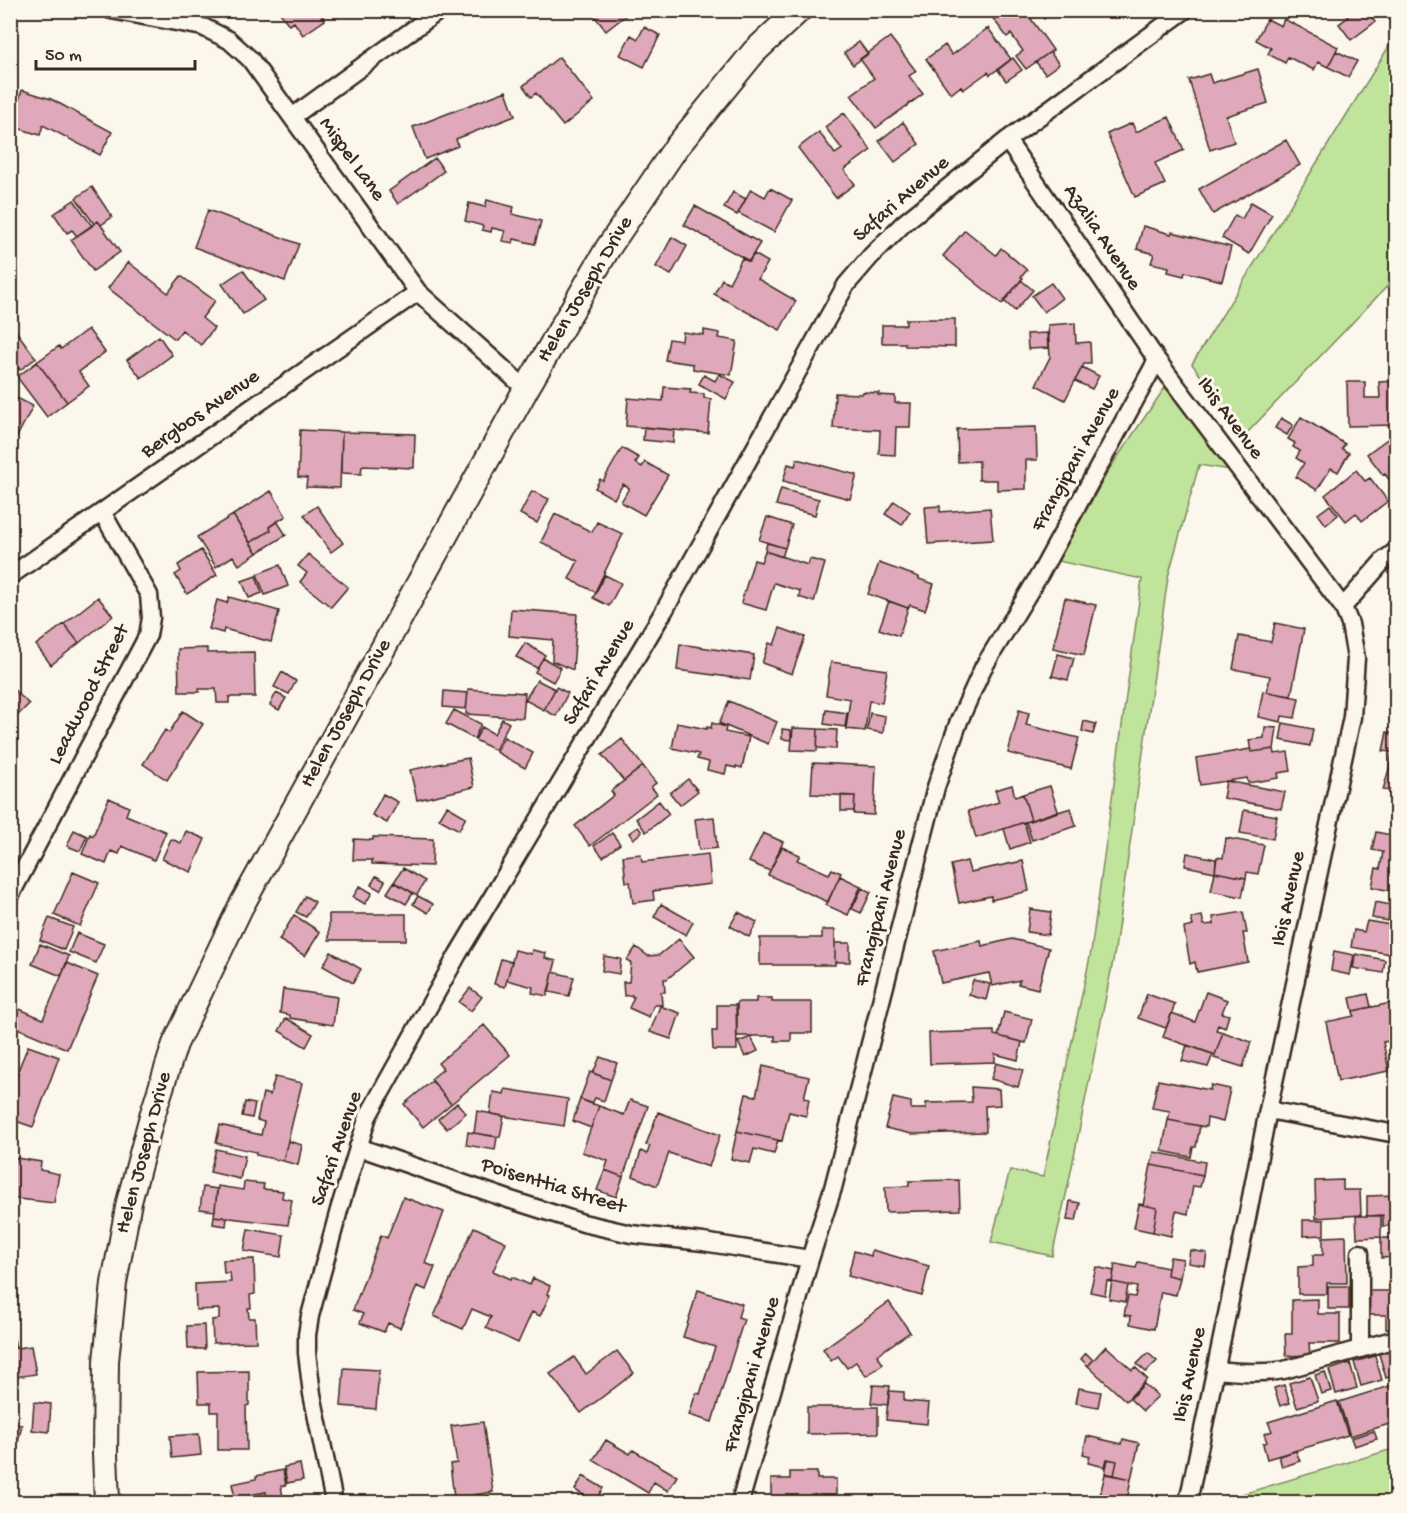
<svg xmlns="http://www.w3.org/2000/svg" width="1407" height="1513" font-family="'Gochi Hand',sans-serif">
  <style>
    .green { fill: #c1e49d; stroke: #7e875e; stroke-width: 1.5 }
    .building { fill: #e0a8bb; stroke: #3b2a1e; stroke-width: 1.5 }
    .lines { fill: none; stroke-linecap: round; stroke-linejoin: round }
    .street-casing { stroke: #3b2a1e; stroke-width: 21 }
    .secondary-casing { stroke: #3b2a1e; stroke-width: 28 }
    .street { stroke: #fbf7ec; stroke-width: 16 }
    .secondary { stroke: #fbf7ec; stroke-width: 24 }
    .labels { text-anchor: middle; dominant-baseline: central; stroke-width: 6; stroke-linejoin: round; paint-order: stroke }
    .street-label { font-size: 21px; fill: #3b2a1e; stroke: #fbf7ec }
  </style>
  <rect width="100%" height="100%" fill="#fbf7ec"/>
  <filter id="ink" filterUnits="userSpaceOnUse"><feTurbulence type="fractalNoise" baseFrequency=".0167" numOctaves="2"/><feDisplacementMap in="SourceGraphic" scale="12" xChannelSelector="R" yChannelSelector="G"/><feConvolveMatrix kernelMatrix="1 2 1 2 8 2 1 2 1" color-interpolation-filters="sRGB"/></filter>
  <g filter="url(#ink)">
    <path class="green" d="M1396,35v242l-152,159 -52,-72z
      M1166,386l65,84 -32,-5 -31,112 -54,379 -46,230 -16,70 -61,-14 19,-72 33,7 48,-225 51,-373 -84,-18 52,-93z
      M1396,1448v54h-168l1,-4z"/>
    <path class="building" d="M278,10h48l-5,4 4,6 -22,15 -9,-13 -5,3z
      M590,10h38l2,2 -24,19z
      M999,10h56l-11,9 -4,-6 -9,6 22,31 -27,19 -10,-13 7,-5 -12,-17 -4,3 -16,-21z
      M1343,10h24l8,12 -24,18 -12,-16 9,-7z
      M1267,19l14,7 3,-7 54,28 -10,20 -10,-5 -4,8 -26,-13 -3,6 -17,-9 3,-6 -15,-8z
      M644,27l16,8 -16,32 -24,-12 11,-20 7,4z
      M988,28l23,31 -21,16 -2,-3 -25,18 -2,-4 -10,8 -25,-35 19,-14 7,10z
      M890,37l26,34 -7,5 14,18 -47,34 -25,-33 23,-17 -14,-19z
      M859,42l9,12 -15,11 -9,-12z
      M1336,51l21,10 -9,16 -20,-10z
      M1050,52l9,12 -14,10 -9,-12z
      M559,57l35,44 -31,25 -27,-33 -5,4 -8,-11z
      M1013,58l9,12 -16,11 -8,-11z
      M1258,69l10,34 -42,13 8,26 -24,8 -21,-70 20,-6 3,9z
      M22,90l29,9 61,33 -12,23 -57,-30 -3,10 -29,-9z
      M506,91l9,25 -59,23 2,7 -33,13 -12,-32z
      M844,113l27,37 -27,20 11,14 -19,14 -38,-50 21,-16 16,22 7,-5 -17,-22z
      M1169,117l15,33 -29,13 10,21 -30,13 -28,-63 25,-11 4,9z
      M903,122l16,22 -24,18 -16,-21z
      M1286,140l14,25 -87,49 -14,-25z
      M435,158l9,13 -46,33 -9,-13z
      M92,187l20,30 -11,8 -3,-4 -4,3 -18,-26z
      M770,188l22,12 -18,32 -36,-19 13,-24 14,8z
      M733,192l13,7 -9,16 -13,-7z
      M74,200l18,26 -15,10 -5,-6 -5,3 -13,-19z
      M487,200l27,7 -2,7 29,7 -6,23 -21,-5 -1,4 -11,-2 3,-10 -13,-3 -1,4 -9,-2 1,-4 -18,-5 4,-18 16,4z
      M1251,202l21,12 -23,40 -27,-16 13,-23 7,4z
      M695,206l65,37 -11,18 -65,-36z
      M208,210l91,34 -14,37 -91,-34z
      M98,221l22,31 -27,19 -22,-31z
      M1143,226l28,8 1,-2 59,15 -9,34 -37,-9 -1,4 -16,-4 1,-5 -18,-4 3,-9 -17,-5z
      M965,230l31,25 5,-7 26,22 -6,7 2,1 -21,26 -59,-48z
      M672,237l15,9 -16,29 -15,-8z
      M754,254l14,8 -10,17 38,22 -16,29 -66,-36 8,-15 7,4 13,-25 7,4z
      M128,262l40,31 13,-17 34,25 -13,17 12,10 -13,17 -19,-15 -7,9 -67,-51z
      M243,270l21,30 -21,14 -21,-30z
      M1021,280l12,10 -18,21 -11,-10z
      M1051,283l11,15 -18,14 -12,-16z
      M906,319h49v28l-50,-1v-3h-23v-18h24z
      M10,323l26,35 -16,12 -10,-14z
      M1075,323l1,20 14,-1 1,22h-7l-19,36 -29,-15 14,-28 -2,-32z
      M88,329l17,23 -26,20 10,14 -22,16 -30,-40 22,-16 2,3z
      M704,330l16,3 -1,5 18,3 -6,34 -38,-6v-5l-28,-4 4,-21 13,2 1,-9 21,3z
      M1047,333l1,15 -20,1 -1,-15z
      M159,336l13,19 -31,23 -14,-18z
      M37,362l30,40 -20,15 -30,-40z
      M1082,367l17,9 -7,13 -17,-8z
      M719,374l16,8 -9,17 -27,-15 5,-9 11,6z
      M1396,381v44l-48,1 -1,-44h18v16h15l-1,-16z
      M664,387l27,2 -1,4 14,1v4l7,1 -3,34 -82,-7 2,-28 35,3z
      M862,392l17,1 -1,2 17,1v7h16l-1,24h-14l-1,28 -16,-1 1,-24 -47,-2 2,-35 27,1z
      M13,396l20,10 -23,44v-48z
      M1301,417l44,27 -3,5 7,4 -11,19 -7,-4 -14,22 -21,-13 8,-14 -8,-5 4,-7 -7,-4 2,-4 -7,-4z
      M1281,418l12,7 -6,10 -12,-7z
      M644,427l30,3 -1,13 -30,-3z
      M1036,427l1,33h-11v29l-29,1v-10h-18v-19l-21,1 -1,-33z
      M300,430l42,2 -2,56 -34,-1 1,-9 -9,-1z
      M342,432l73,2 -1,34 -52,-2 -1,8 -20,-1z
      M1390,437l6,9v43l-11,-15 -2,1 -16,-21z
      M622,448l17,10 -4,5 7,4 3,-5 23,13 -24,40 -23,-13 8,-14 -6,-4 -9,15 -19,-11 5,-9 3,2z
      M797,459l60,16 -7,24 -67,-18 5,-17 7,2z
      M1356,470l9,11 5,-3 18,23 -26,20 -6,-8 -10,8 -21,-26z
      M781,489l38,10 -4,16 -39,-10z
      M271,491l15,25 -17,11 2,3 -21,13 -17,-28z
      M532,491l17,8 -12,24 -17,-9z
      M894,501l16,11 -8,13 -17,-11z
      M1330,505l8,10 -12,10 -8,-11z
      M317,506l26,37 -12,9 -27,-37z
      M940,506v6l50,-4 3,32 -65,4 -3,-37z
      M555,514l37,18 5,-10 26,12 -28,58 -26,-13 9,-18 -37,-19z
      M233,515l24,38 -18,12 -6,-9 -17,11 -19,-30z
      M767,517l25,8 -7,23 -26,-8z
      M277,521l9,14 -29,18 -7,-10 21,-13 -2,-3z
      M767,543l18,5 -3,9 -17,-6z
      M201,550l16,25 -30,19 -12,-19 6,-4 -3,-6z
      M765,551l43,14 2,-6 15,4 -11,39 -15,-5 1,-6 -26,-8 -8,27 -25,-7 13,-43 7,2z
      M308,554l40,33 -17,20 -31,-25 7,-9 -9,-7z
      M879,563l40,14v2l15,5 -9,26 -15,-5 -2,3 -40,-14z
      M280,565l8,21 -23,9 -8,-21z
      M605,575l16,8 -12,23 -16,-8z
      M256,576l6,17 -13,5 -7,-17z
      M98,597l15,19 -34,27 -15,-19z
      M229,597l50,14 -8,31 -47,-13 -1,4 -14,-4 8,-29 10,3z
      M1065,598l31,7 -12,50 -31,-7z
      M889,601l19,7 -9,28 -20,-7z
      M511,609l66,5 -4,56 -21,-9 1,-21 -44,-4z
      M1275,623l29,6 -13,67 -24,-4 3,-16 -37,-7 6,-33 32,6z
      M64,624l15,19 -28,22 -15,-20z
      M780,628l25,9 -13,37 -30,-11 7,-20 5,2z
      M525,643l20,12 -8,13 -21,-11z
      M680,644l74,11 -4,25 -73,-10z
      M207,648v5l47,-1 1,45h-26v6h-12l-1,-14h-17v3h-20l-1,-43z
      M1058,654l16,4 -6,22 -16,-4z
      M543,658l18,10 -8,14 -18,-10z
      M831,662l56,8 -5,33 -13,-2 -4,30 -19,-2 4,-30 -24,-4z
      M282,672l14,9 -7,13 -15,-7z
      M537,680l18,9 -11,21 -19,-10z
      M10,686l19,18 -19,19z
      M556,687l12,6 -12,23 -12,-6z
      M468,689l57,4 -2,25 -57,-4z
      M444,691l24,2 -2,16 -23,-2z
      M1263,691l36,7 -4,20 -13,-2 -1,6 -23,-5z
      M276,693l10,5 -7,12 -9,-5z
      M729,701l48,21 -9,22 -49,-21z
      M454,710l27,14 -7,15 -28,-15z
      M826,710l21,3 -2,14 -21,-3z
      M1019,710l10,3 -3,12 53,13 -8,31 -63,-16z
      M183,711l20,13 -36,56 -24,-16 22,-34 4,3z
      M870,713l15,3 -2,17 -16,-3z
      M502,719l7,4 -14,27 -20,-10 7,-13 12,7z
      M1084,721l12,3 -3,10 -11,-3z
      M677,723l30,6v-2l4,1 1,-5 14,4 -1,5 24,5 -7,31 -6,-2v2l-9,-2 -2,8 -18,-4 2,-8 -12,-3 2,-5 -27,-6z
      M1283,723l30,6 -3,17 -30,-6z
      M1265,727l12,1 -3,21 -23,3 -2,-12 15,-2z
      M793,728l25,1 -1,22 -26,-1z
      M782,729l9,1v10l-9,-1z
      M818,729l19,1 -1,19 -19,-1z
      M1387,732l9,2v19l-13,-2z
      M504,737l29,16 -8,15 -29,-16z
      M622,739l21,27 -19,15 -22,-26z
      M1251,749v3l23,-3 1,5 13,-2 3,19 -13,2 1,5 -31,5 -1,-5 -47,7 -4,-27z
      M1392,752l4,1v18l-7,-2z
      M468,758l6,29 -57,13 -7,-30z
      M813,763l63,3 -2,49 -20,-1 1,-18 -44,-2z
      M643,766l13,17 -5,4 6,7 -67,52 -15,-20 39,-31 -3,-4z
      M1389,769l7,2v21l-13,-2z
      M688,779l10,12 -18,14 -10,-12z
      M1226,781l59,11 -4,17 -58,-11z
      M1012,785l3,12 8,-3 8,26 -55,18 -8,-27 31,-9 -4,-12z
      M1050,786l8,25 -27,9 -8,-26z
      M383,794l15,8 -11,21 -15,-8z
      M841,796h14l-1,15h-13z
      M109,798l20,9 -3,8 40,17 -12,28 -32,-14 -3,8 -8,-3 -5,13 -24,-10 8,-20 3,2z
      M659,801l10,13 -23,18 -10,-13z
      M447,806l19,11 -7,13 -20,-11z
      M1071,808l5,18 -44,14 -6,-18z
      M1244,810l33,6 -4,23 -33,-6z
      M714,817l3,31 -18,2 -4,-31z
      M1024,822l6,20 -20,7 -6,-20z
      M638,827l4,5 -9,7 -4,-6z
      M74,830l13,6 -7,15 -13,-5z
      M186,831l19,8 -14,33 -29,-13 9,-20 10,4z
      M1376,832l20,4v27l-5,28 -19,-4 4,-19 4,1 3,-17 -11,-2z
      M612,833l8,11 -17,13 -9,-11z
      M763,833l20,9 -13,29 -21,-9z
      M373,837l60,2 -1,27 -60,-2v-4h-19l1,-21 19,1z
      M1226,838l38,7 -6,29 -11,-2 -1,6 -31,-6 2,-15 6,1z
      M782,847l18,8 -3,5 32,14 3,-5 9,4 -13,29 -60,-27z
      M1187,853l29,6 -1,13 -30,-6z
      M641,854l1,8 66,-8 3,30 -58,7 1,9 -21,3 -3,-21h-4l-3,-26z
      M967,861l3,11 53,-11 6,30 -38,9v-4l-32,7 -8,-38z
      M1396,863v29l-5,-1z
      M403,868l22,13 -8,14 -23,-13z
      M73,872l26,11 -19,43 -26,-11z
      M1215,872l31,6 -4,19 -31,-6z
      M376,876l9,5 -5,9 -9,-5z
      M840,876l21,10 -13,29 -22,-10z
      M394,882l19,11 -7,11 -19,-11z
      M360,886l12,7 -7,11 -12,-7z
      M862,888l9,4 -10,21 -9,-4z
      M305,896l10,6 -9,15 -10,-5z
      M418,896l15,8 -5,9 -15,-9z
      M1375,902l16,3 -3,16 -16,-3z
      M661,904l32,18 -7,13 -32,-18z
      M1030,909l21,3 -3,23 -21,-3z
      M738,912l19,10 -8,15 -19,-11z
      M1243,912l4,21h-4l5,29 -51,10 -2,-10 -5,2 -6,-36 9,-2 -2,-8 11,-2 2,9 10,-1 -1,-7z
      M329,914h77v26h-77z
      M294,915l26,17 -15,24 -26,-16z
      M49,918l24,9 -9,23 -24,-10z
      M1367,921l29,5v29l-45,-8 3,-17 10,2z
      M822,930h13v35h-75v-27h62z
      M77,933l27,11 -8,19 -27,-11z
      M679,939l15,18 -27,22h-3l1,13h-4l1,13h-8l-5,12 -20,-9 5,-11h-2v-2l-8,1 -1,-14h6l2,-19 -4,-3 9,-13 12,9 11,-1z
      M1012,939l37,9 -11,41 -20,-5 2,-4 -28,6 -3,-13 -48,10 -7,-32 47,-10 1,5z
      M835,943h15v19h-15z
      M40,944l29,12 -8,20 -29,-12z
      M515,950l16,4 1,-4 14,3 -1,5 11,3 -9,35 -15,-3 1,-6 -26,-7z
      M1334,951l20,4 -4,20 -19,-4z
      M331,952l30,17 -8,14 -30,-17z
      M1356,954l29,6 -2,13 -30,-5z
      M604,956l17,3 -2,15 -17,-3z
      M501,959l11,3 -7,25 -11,-3z
      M67,963l31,13 -31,73 -57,-24v-20l33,14z
      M553,972l21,5 -5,19 -20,-4z
      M973,980l17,4 -4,16 -17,-5z
      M470,988l12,9 -11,14 -12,-9z
      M283,989l54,8 -4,28 -43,-7v-3l-10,-2z
      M1206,992l21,8 -5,13 7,2 -4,13 -7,-3 -2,5 7,2 -8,23 -52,-18 9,-24 23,9z
      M1147,994l28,10 -9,24 -28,-10z
      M1368,994l3,13 -18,4 -3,-13z
      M756,998h16v4h40v31h-21v8h-16v-5h-38v-34h19z
      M1396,1002v26l-8,1 2,12 -7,1 6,29 -51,10 -12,-59 28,-6 -1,-5z
      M717,1005h19l1,45h-24l-1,-19h5z
      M660,1006l20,7 -9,26 -21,-7z
      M1004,1012l28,7 -6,24 -28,-7z
      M286,1018l27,16 -7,13 -27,-16z
      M484,1025l26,30 -59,49 -20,-25 12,-10 -5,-6z
      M994,1031v4l28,7 -4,18 -23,-6v8l-65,2 -1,-31z
      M1223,1032l28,10 -8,25 -29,-9z
      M751,1037l7,14 -13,6 -7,-15z
      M1187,1045l26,9 -5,13 -26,-6z
      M28,1046l31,11 -26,70 -23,-8v-29z
      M600,1057l17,6 -6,17 -18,-7z
      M996,1063l27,7 -5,17 -27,-8z
      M763,1066l46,11 -5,21 5,1 -3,17 -17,-4 -7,29 -45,-10 9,-37 10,2z
      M590,1072l21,8 -7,21 -9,-3 -3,6 -12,-5z
      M275,1077l27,6 -19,78 -27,-6v-3l-40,-9 4,-18 41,10 3,-13 -7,-2 6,-27 7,2z
      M1158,1080l52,10 1,-5 19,4 -7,33 -16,-4 -1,9 -38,-7 2,-9 -18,-3z
      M432,1081l19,23 -28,23 -19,-23z
      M971,1087l28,2 1,16 -15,1 1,26 -74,2 -27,-6 8,-30 18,4v7h15v-6l46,-1z
      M505,1089l63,10 -4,27 -74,-12 3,-22 11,2z
      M580,1099l19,7 -8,22 -18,-7z
      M630,1100l18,6 -25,71 -18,-7 3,-9 -26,-9 17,-46 25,9z
      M245,1102l10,2 -3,14 -10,-2z
      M457,1103l9,10 -19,16 -9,-10z
      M477,1111l27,5 -4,21 -26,-4z
      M658,1112l62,23 -11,32 -40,-14 -12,33 -24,-10 8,-25 6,3 3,-8 -4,-1z
      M1168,1120l32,6 -4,21h-3l-2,10 -29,-6z
      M737,1131l41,9 -4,14 -20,-5 -4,14 -19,-4z
      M468,1132l29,5 -2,13 -29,-5z
      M288,1141l14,4 -4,20 -15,-4z
      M216,1149l29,7 -5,23 -30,-7z
      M1154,1152l51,10 -2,13 -52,-10z
      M10,1157l31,5 -1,8 19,4 -5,29 -44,-5z
      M1151,1165l52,10 -3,12 -7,-1 -5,28 -12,-3 -5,25 -18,-4 4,-24 -14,-3z
      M605,1170l18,7 -7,20 -19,-7z
      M959,1180l1,30 -74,2 -1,-25 24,-1v-5z
      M1343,1180v10h17l1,25 -45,3 -1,-37z
      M244,1182l20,2 -1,5 20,2 -1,7 10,2 -4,25 -74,-9 4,-30 25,4z
      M203,1187l14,2 -2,22 -15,-2z
      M1396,1195v31h-13v-11l-16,1v-20z
      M403,1197l41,15 -19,51 10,4 -9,23 -9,-4 -17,42 -12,-5 -4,9 -24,-9 3,-9 -10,-4 28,-75 6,3z
      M1070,1201l10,2 -4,18 -9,-1z
      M1139,1204l18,4 -4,24 -19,-4z
      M214,1216l13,2 -1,8 -13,-2z
      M1356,1216h25v21l-24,1z
      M1303,1220h21v15l-21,1z
      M474,1227l32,15 -13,29 18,8 1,-2 18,8 3,-7 17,8 -3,8 3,1 -10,21 -8,-4 -14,31 -32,-15 5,-11 -19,-8 -9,20 -29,-13z
      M248,1229l36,6 -3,22 -37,-6z
      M1346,1236l1,47h-20v11h-29v-27l15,-1v-11h10v-18z
      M1381,1238h15v19l-15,1z
      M872,1250l57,16 -7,30 -74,-20 6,-25 17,5z
      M1190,1250l17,3 -2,13 -17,-3z
      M10,1255h4l-4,22z
      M1170,1257l13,2 -3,19 -13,-3z
      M254,1259l1,35 -5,1 1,13h-3l1,10h6l1,24 -43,1 -1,-23 7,-1v-10l-23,1 -1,-26 36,-2 -1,-9h-6l-1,-13z
      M1393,1259h3v14h-3z
      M1138,1262l30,6 -1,7 13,3 -4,17 -15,-3 -7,37 -24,-5 1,-8 -7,-1 4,-19 7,1 2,-10 -25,-5 3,-18 21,4z
      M1096,1267l18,4 -2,11 -5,-1 -2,14 -15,-3z
      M1112,1282l16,3 -3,17 -16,-3z
      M1328,1286h21v23h-21z
      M698,1290l44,14 -4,13 6,2 -32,103 -23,-7 7,-22 4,1 15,-47 -32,-10z
      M1368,1291h28v38h-10v-14h-17z
      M1318,1299v15h22v29h-31l1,12 -24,1 -1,-22h7v-34z
      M889,1302l21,30 -33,23 6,9 -17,12 -10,-14 -9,6 -9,-12 -7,5 -8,-12z
      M204,1325l1,24h-17l-1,-23z
      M10,1330h2l4,18 -6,1z
      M31,1346l5,28 -26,4v-29z
      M1106,1346l26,24 3,-3 12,12 -21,22 -38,-35z
      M1396,1349v26l-10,3 -7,-24z
      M617,1351l17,22 -53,40 -31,-39 24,-17 12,17z
      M1086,1353l7,7 -5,6 -7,-7z
      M1148,1353l9,8 -11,11 -9,-8z
      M1375,1356l7,24 -21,6 -7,-24z
      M1350,1363l7,25 -21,6 -7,-24z
      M344,1368l35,2 -3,39 -35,-3z
      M249,1371v34l-3,1 1,44h-29v-38h-7v-9h-12l-1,-31z
      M1325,1372l6,19 -10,3 -6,-19z
      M1310,1377l8,24 -21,6 -8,-24z
      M1144,1384l14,12 -15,15 -13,-12z
      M1396,1384v38l-46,14 -11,-34z
      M873,1385l17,1 -2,19 -17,-2z
      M1284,1385l6,18 -10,3 -6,-18z
      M1079,1388l22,4 -3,15 -22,-4z
      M889,1391l15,1v9l25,2 -2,21 -41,-4z
      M1337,1401l11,34 -81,24 -4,-15 4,-2 -3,-8 8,-3 -4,-9z
      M34,1402l17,2 -2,28 -17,-2z
      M807,1407h71v26l-71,1z
      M483,1422l10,70 -39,6 -4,-34 7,-1 -6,-37z
      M10,1423l12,2 -8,35 -4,-1z
      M1374,1431l3,8 -23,7 -3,-8z
      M199,1434l2,21 -29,3 -2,-22z
      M1087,1436l35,8 1,-5 16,4 -8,36 -17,-4 3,-14 -10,-2 -2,8 -17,-4 2,-7 -7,-2z
      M606,1440l24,14 3,-4 44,26 -9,15 -14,-9 -6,11 -55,-33z
      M1296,1451l4,10 -18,6 -3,-11z
      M1108,1459l9,2 -3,14 -9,-2z
      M300,1464l3,16 -16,3 -3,-16z
      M283,1470l3,15 -5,1 3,16h-16l-2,-10 -31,6 -3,-14 24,-5v-3z
      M790,1472h27v7h19v21h-65v-21h19z
      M1105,1474l26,5 -4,22 -27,-6z
      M583,1476l20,12 -8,14 -20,-12z
      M266,1492l2,10h-22l-1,-6z"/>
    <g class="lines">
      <defs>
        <path id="street" d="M111,10l92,17 26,13 21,19 168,233 108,97
          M292,117l148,-107
          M1007,140l150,220 186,247 7,17 6,34 -4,59 -84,393 -21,108 -59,284
          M10,576l408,-284
          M1343,607l41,-47 12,-9
          M10,896l138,-261 3,-17 -2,-23 -47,-83
          M1268,1110l128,24
          M358,1147l153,53 72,23 48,11 72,8 107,17
          M1360,1348v-95
          M1215,1370c24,2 46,4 69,0l112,-31
          M334,1502l-22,-108 -5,-41v-18l3,-19 29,-106 29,-94 90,-162 206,-343 182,-326 25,-29 33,-33 103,-83 178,-130
          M740,1502l70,-243 23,-71 103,-401 23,-66 24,-53 57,-94 117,-214"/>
        <path id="secondary" d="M107,1502l-2,-48 1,-93 8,-78 15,-81 23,-86 23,-72 65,-136 286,-519 82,-141 67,-99 79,-97 45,-42"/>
      </defs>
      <use href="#street" class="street-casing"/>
      <use href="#secondary" class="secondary-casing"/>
      <use href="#street" class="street"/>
      <use href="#secondary" class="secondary"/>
    </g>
  </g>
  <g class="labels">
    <g class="street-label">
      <text transform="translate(351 160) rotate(54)">Mispel Lane</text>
      <text transform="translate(902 200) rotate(-41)">Safari Avenue</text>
      <text transform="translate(1101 238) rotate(56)">Azalia Avenue</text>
      <text transform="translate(586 290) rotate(-59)">Helen Joseph Drive</text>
      <text transform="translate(201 415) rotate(-35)">Bergbos Avenue</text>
      <text transform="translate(1229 419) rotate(53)">Ibis Avenue</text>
      <text transform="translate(1077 460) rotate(-61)">Frangipani Avenue</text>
      <text transform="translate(600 673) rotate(-59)">Safari Avenue</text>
      <text transform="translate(90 695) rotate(-63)">Leadwood Street</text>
      <text transform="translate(347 714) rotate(-61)">Helen Joseph Drive</text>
      <text transform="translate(1290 899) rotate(-78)">Ibis Avenue</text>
      <text transform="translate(882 908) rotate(-76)">Frangipani Avenue</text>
      <text transform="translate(338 1149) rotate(-71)">Safari Avenue</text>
      <text transform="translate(145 1153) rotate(-75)">Helen Joseph Drive</text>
      <text transform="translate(553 1187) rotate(17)">Poisenttia Street</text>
      <text transform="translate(753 1375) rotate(-74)">Frangipani Avenue</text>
      <text transform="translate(1191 1375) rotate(-78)">Ibis Avenue</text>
    </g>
  </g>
  <rect width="1407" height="1513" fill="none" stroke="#fbf7ec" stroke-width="36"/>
  <rect x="18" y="18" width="1371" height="1477" fill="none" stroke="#3b2a1e" stroke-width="2" filter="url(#ink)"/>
  <path d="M36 60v9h159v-9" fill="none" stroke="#3b2a1e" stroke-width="3"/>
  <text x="45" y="60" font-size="18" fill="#3b2a1e" stroke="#fbf7ec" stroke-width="4.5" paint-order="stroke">50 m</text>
</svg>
